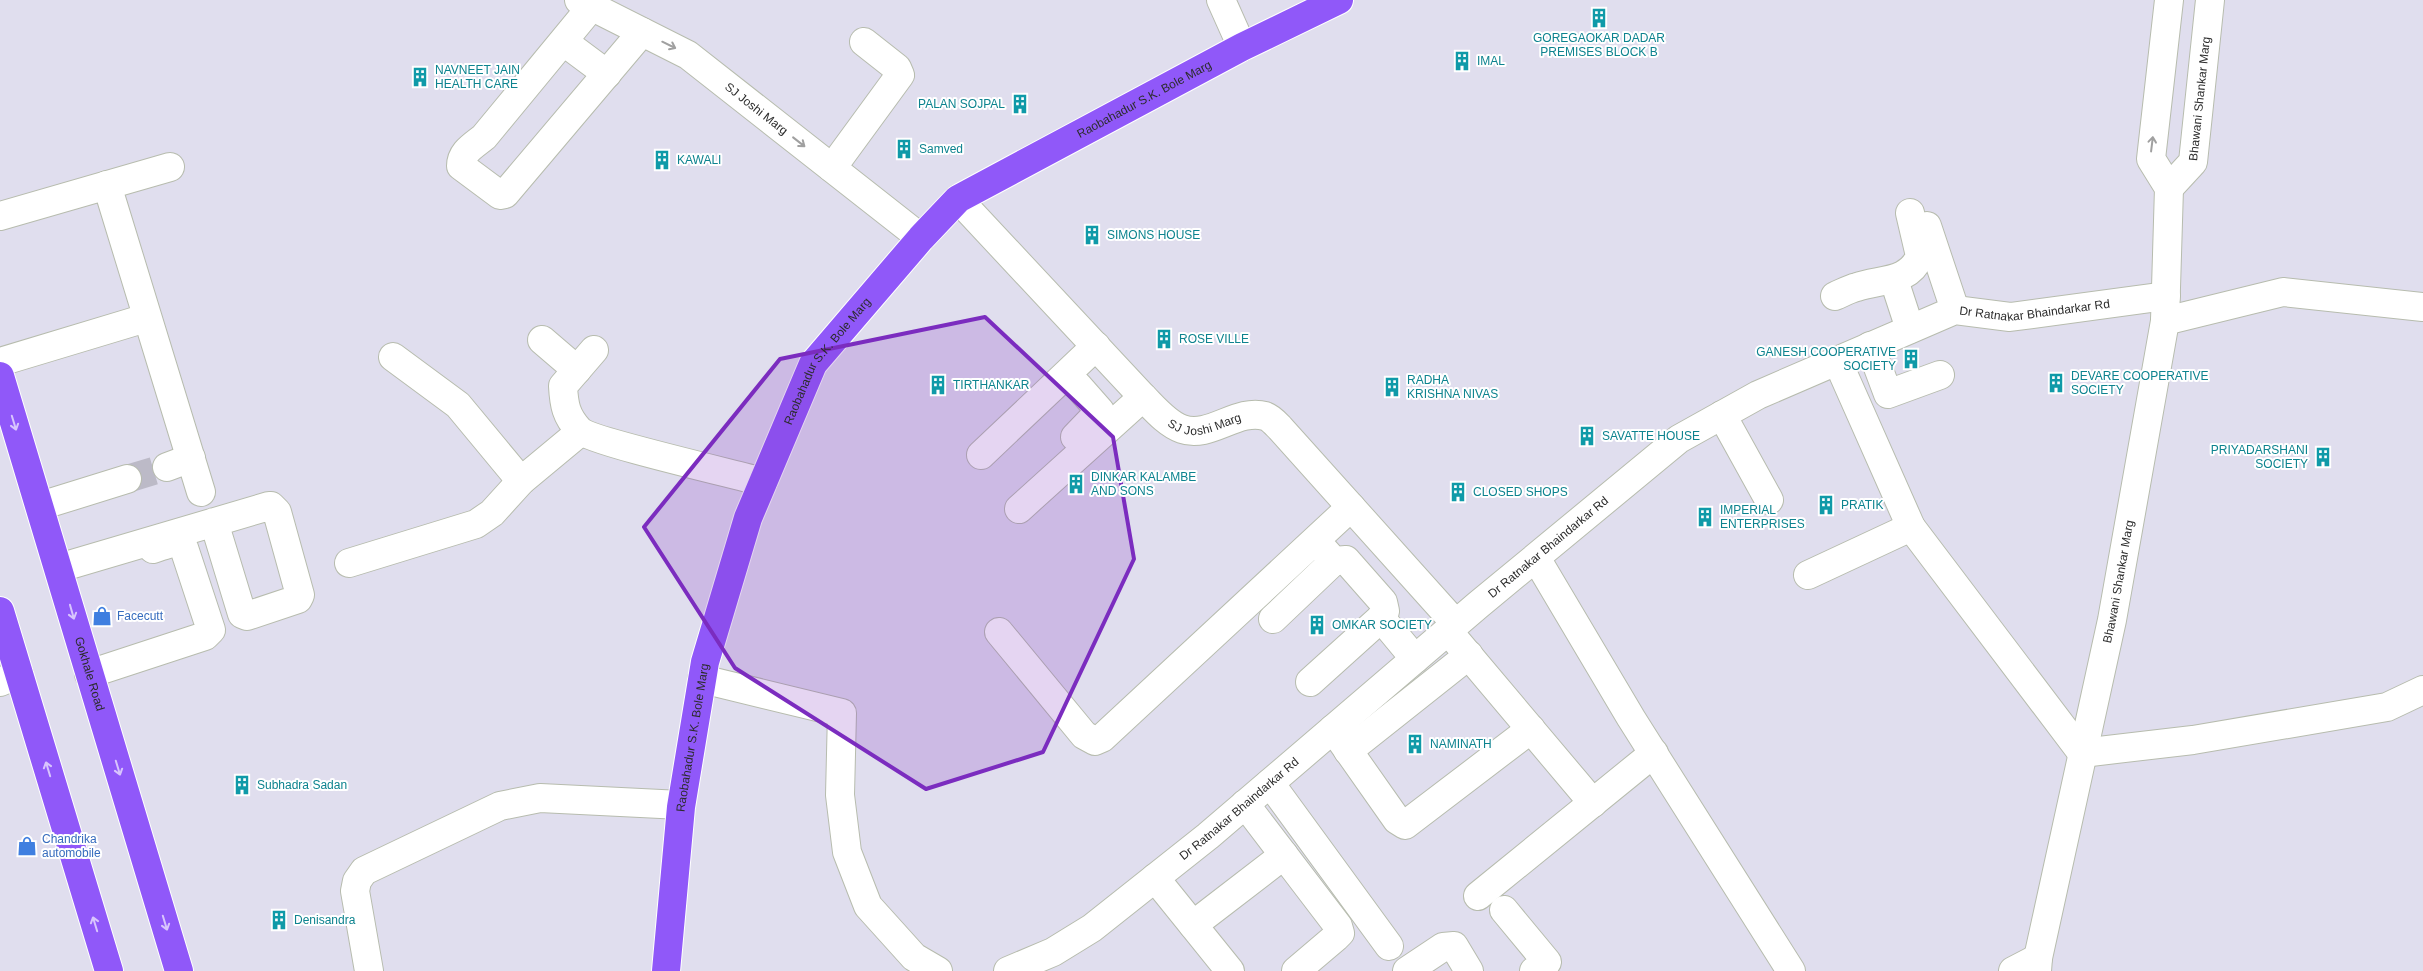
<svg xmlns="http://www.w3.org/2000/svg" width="2423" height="971" font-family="Arial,sans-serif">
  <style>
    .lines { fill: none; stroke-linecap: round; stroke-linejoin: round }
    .street-tunnel { stroke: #bcbac7; stroke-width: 28; stroke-dasharray: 28 14; stroke-linecap: butt }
    .street-casing { stroke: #b7bcae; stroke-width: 30 }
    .secondary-casing { stroke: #b7bcae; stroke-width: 30 }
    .primary-casing { stroke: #fff; stroke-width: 30 }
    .street { stroke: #fff; stroke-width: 28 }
    .secondary { stroke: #fff; stroke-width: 28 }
    .primary { stroke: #9058f9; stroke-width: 28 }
    .oneway { stroke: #a0a0a0 }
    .oneway2 { stroke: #d8c5fd }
    .marked { fill: #7b2cbf; fill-opacity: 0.2; stroke: #7b2cbf; stroke-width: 4; stroke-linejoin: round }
    .labels { text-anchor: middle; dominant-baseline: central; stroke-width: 4; stroke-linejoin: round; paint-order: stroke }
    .culture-label { font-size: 12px; fill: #0d838f; stroke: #fff; text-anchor: start }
    .street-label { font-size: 12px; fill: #2c2c2c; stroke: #fff }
    .shop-label { font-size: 12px; fill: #366cbe; stroke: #fff; text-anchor: start }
  </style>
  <rect width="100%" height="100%" fill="#e0deee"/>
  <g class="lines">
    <path class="street-tunnel" d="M127,479l40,-12"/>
    <defs>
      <g id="street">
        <path id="s1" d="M579,0l109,55 233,183"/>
        <path d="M1221,0l21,47"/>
        <path d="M592,6l-108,131c-11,9 -23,15 -23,29l39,29 5,-1 137,-162"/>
        <path d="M564,42l43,32"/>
        <path d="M832,168l68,-93 -3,-7 -33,-26"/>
        <path d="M107,185l94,307"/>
        <path id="s2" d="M958,199l185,198c11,11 24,27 39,32 28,10 55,-21 83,-13 6,2 11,8 15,12l176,196"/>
        <path d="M0,216l170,-49"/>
        <path d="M1927,226l28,84"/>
        <path d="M1894,280l16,49"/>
        <path d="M1835,296c7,-3 14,-7 22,-9 24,-8 52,-4 63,-31l-10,-43"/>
        <path d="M2165,321l118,-29 140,15"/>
        <path d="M542,340l35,30"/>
        <path d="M1870,346l18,48 52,-19"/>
        <path d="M594,350l-31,36c1,19 3,30 16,44 11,11 159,45 184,52"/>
        <path d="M393,357l65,48 63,76"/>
        <path d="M1837,360l74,167 171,226 111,-13 194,-33 36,-17"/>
        <path d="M0,362l146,-44"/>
        <path d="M1722,415l47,85"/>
        <path d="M1075,437l25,-26 -22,-25"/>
        <path d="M981,455l115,-109"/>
        <path d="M167,467l24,-9"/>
        <path d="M40,506l87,-27"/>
        <path d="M1019,509l124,-112"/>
        <path d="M1316,541l18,20 12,-1 37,42 2,9 -4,7 34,41"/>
        <path d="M1536,558l95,160 160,253"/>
        <path d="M349,563l127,-39 16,-11 29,-32 59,-49"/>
        <path d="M59,568l210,-62h2l6,6 23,83 -2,4 -51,17 -5,-2 -28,-92"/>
        <path d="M1808,575l103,-48"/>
        <path d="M1273,619l61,-58"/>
        <path d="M1448,631l145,172"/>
        <path d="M999,632l85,103 11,6 7,-3 249,-231"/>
        <path d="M89,674l116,-38 6,-6 -27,-82c-9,-10 -20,-2 -31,1"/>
        <path d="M702,679l140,34 -2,82 7,57 21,54 46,51 24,14"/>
        <path d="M0,682l19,-8"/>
        <path d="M1310,682l71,-64"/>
        <path d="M1333,729l64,91 8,5 126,-96"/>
        <path d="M1348,751l121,-96"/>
        <path d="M1270,783l119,163"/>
        <path d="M1245,804l93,122 2,7 -4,4 -40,34"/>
        <path d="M1155,878l75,93"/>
        <path d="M1478,896l176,-143"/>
        <path d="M1504,910l43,52 -13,9"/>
        <path d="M1193,925l91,-70"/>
        <path d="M369,971l-14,-80 2,-10 7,-10 136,-65 40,-8 141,7"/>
        <path id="s3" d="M1008,971l45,-19 39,-24 116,-92 270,-231 201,-166 79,-44 197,-85 55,7 156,-21"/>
        <path d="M1407,971l36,-24 11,-1 15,25"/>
        <path d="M2013,971l25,-13"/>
      </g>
      <g id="secondary">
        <path id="s4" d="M2169,188l24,-26 17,-162"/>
        <path id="s5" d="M2037,971l1,-13 74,-338 53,-299 4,-133 -18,-29 18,-159"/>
      </g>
      <g id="primary">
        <path id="s6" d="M0,376l179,595"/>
        <path d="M0,611l109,360"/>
        <path id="s7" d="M666,971l15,-164 24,-145 43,-144 65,-154 108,-126 37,-39 284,-152 97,-47"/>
      </g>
    </defs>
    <use href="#street" class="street-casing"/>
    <use href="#secondary" class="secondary-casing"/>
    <use href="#primary" class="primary-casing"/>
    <use href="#street" class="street"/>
    <use href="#secondary" class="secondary"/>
    <use href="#primary" class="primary"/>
  </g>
  <defs><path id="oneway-shaft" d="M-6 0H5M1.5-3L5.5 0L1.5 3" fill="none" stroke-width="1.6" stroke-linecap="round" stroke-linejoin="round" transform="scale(1.25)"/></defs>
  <g class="oneway">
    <use href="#oneway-shaft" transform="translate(669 45) rotate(26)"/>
    <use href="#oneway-shaft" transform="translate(799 142) rotate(38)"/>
    <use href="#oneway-shaft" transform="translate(2152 144) rotate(-83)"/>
  </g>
  <g class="oneway2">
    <use href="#oneway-shaft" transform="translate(14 423) rotate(73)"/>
    <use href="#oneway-shaft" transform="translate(72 612) rotate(74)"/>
    <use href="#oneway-shaft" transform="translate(118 768) rotate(73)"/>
    <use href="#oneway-shaft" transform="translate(48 769) rotate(-107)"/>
    <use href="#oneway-shaft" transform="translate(165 923) rotate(73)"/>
    <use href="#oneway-shaft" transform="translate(95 924) rotate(-107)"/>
  </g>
  <path class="marked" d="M985,317l128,120 21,122 -91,193 -117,37 -191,-121 -91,-141 136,-168z"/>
  <defs>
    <symbol id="building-bare" viewBox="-9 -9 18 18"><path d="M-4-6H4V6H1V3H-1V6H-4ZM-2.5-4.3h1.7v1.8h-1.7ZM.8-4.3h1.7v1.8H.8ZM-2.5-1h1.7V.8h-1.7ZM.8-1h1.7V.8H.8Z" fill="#0f9aa8" stroke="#fff" stroke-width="2.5" paint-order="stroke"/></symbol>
    <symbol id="shop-bare" viewBox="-9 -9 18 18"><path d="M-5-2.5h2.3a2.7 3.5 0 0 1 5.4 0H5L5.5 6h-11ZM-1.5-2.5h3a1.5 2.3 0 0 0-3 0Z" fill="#3f7fe0" stroke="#fff" stroke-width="2.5" paint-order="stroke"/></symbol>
  </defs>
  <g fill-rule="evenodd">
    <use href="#building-bare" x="1585" y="4" width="28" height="28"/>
    <use href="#building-bare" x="1448" y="47" width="28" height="28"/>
    <use href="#building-bare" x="406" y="63" width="28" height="28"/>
    <use href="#building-bare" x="1006" y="90" width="28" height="28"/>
    <use href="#building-bare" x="890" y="135" width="28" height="28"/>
    <use href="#building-bare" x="648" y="146" width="28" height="28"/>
    <use href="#building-bare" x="1078" y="221" width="28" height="28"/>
    <use href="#building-bare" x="1150" y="325" width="28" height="28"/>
    <use href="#building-bare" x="1897" y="345" width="28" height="28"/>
    <use href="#building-bare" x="2042" y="369" width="28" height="28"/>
    <use href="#building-bare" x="924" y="371" width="28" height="28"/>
    <use href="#building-bare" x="1378" y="373" width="28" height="28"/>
    <use href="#building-bare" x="1573" y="422" width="28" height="28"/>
    <use href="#building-bare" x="2309" y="443" width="28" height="28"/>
    <use href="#building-bare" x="1062" y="470" width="28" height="28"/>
    <use href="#building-bare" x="1444" y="478" width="28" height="28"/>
    <use href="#building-bare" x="1812" y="491" width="28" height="28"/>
    <use href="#building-bare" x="1691" y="503" width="28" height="28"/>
    <use href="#shop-bare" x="88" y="602" width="28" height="28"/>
    <use href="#building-bare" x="1303" y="611" width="28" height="28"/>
    <use href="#building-bare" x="1401" y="730" width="28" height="28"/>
    <use href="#building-bare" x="228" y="771" width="28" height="28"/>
    <use href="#shop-bare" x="13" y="832" width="28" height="28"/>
    <use href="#building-bare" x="265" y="906" width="28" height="28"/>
  </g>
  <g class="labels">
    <g class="culture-label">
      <text x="1599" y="38" text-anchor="middle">GOREGAOKAR DADAR<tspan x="1599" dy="14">PREMISES BLOCK B</tspan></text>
      <text x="1477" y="61">IMAL</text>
      <text x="435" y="70">NAVNEET JAIN<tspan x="435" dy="14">HEALTH CARE</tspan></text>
      <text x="1005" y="104" text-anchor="end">PALAN SOJPAL</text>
      <text x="919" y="149">Samved</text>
      <text x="677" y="160">KAWALI</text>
      <text x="1107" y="235">SIMONS HOUSE</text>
      <text x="1179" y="339">ROSE VILLE</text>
      <text x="1896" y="352" text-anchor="end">GANESH COOPERATIVE<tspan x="1896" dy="14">SOCIETY</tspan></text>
      <text x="2071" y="376">DEVARE COOPERATIVE<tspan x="2071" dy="14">SOCIETY</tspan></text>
      <text x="1407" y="380">RADHA<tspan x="1407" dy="14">KRISHNA NIVAS</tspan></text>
      <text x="953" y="385">TIRTHANKAR</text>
      <text x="1602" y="436">SAVATTE HOUSE</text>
      <text x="2308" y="450" text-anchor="end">PRIYADARSHANI<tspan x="2308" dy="14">SOCIETY</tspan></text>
      <text x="1091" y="477">DINKAR KALAMBE<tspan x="1091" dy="14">AND SONS</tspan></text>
      <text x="1473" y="492">CLOSED SHOPS</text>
      <text x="1841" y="505">PRATIK</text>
      <text x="1720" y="510">IMPERIAL<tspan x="1720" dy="14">ENTERPRISES</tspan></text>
      <text x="1332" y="625">OMKAR SOCIETY</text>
      <text x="1430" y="744">NAMINATH</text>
      <text x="257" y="785">Subhadra Sadan</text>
      <text x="294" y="920">Denisandra</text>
    </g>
    <g class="street-label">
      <text stroke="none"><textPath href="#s4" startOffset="99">Bhawani Shankar Marg</textPath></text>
      <text stroke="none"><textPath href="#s7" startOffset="1060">Raobahadur S.K. Bole Marg</textPath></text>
      <text stroke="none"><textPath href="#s1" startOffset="209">SJ Joshi Marg</textPath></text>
      <text stroke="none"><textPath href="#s3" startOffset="1244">Dr Ratnakar Bhaindarkar Rd</textPath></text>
      <text stroke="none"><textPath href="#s7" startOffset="639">Raobahadur S.K. Bole Marg</textPath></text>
      <text stroke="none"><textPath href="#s2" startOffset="345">SJ Joshi Marg</textPath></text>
      <text stroke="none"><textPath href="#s3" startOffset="689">Dr Ratnakar Bhaindarkar Rd</textPath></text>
      <text stroke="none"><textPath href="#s5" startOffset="398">Bhawani Shankar Marg</textPath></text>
      <text stroke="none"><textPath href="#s6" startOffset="311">Gokhale Road</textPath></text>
      <text stroke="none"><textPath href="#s7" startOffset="235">Raobahadur S.K. Bole Marg</textPath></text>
      <text stroke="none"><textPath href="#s3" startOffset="284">Dr Ratnakar Bhaindarkar Rd</textPath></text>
    </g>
    <g class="shop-label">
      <text x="117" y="616">Facecutt</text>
      <text x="42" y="839">Chandrika<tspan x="42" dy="14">automobile</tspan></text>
    </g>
  </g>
</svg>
